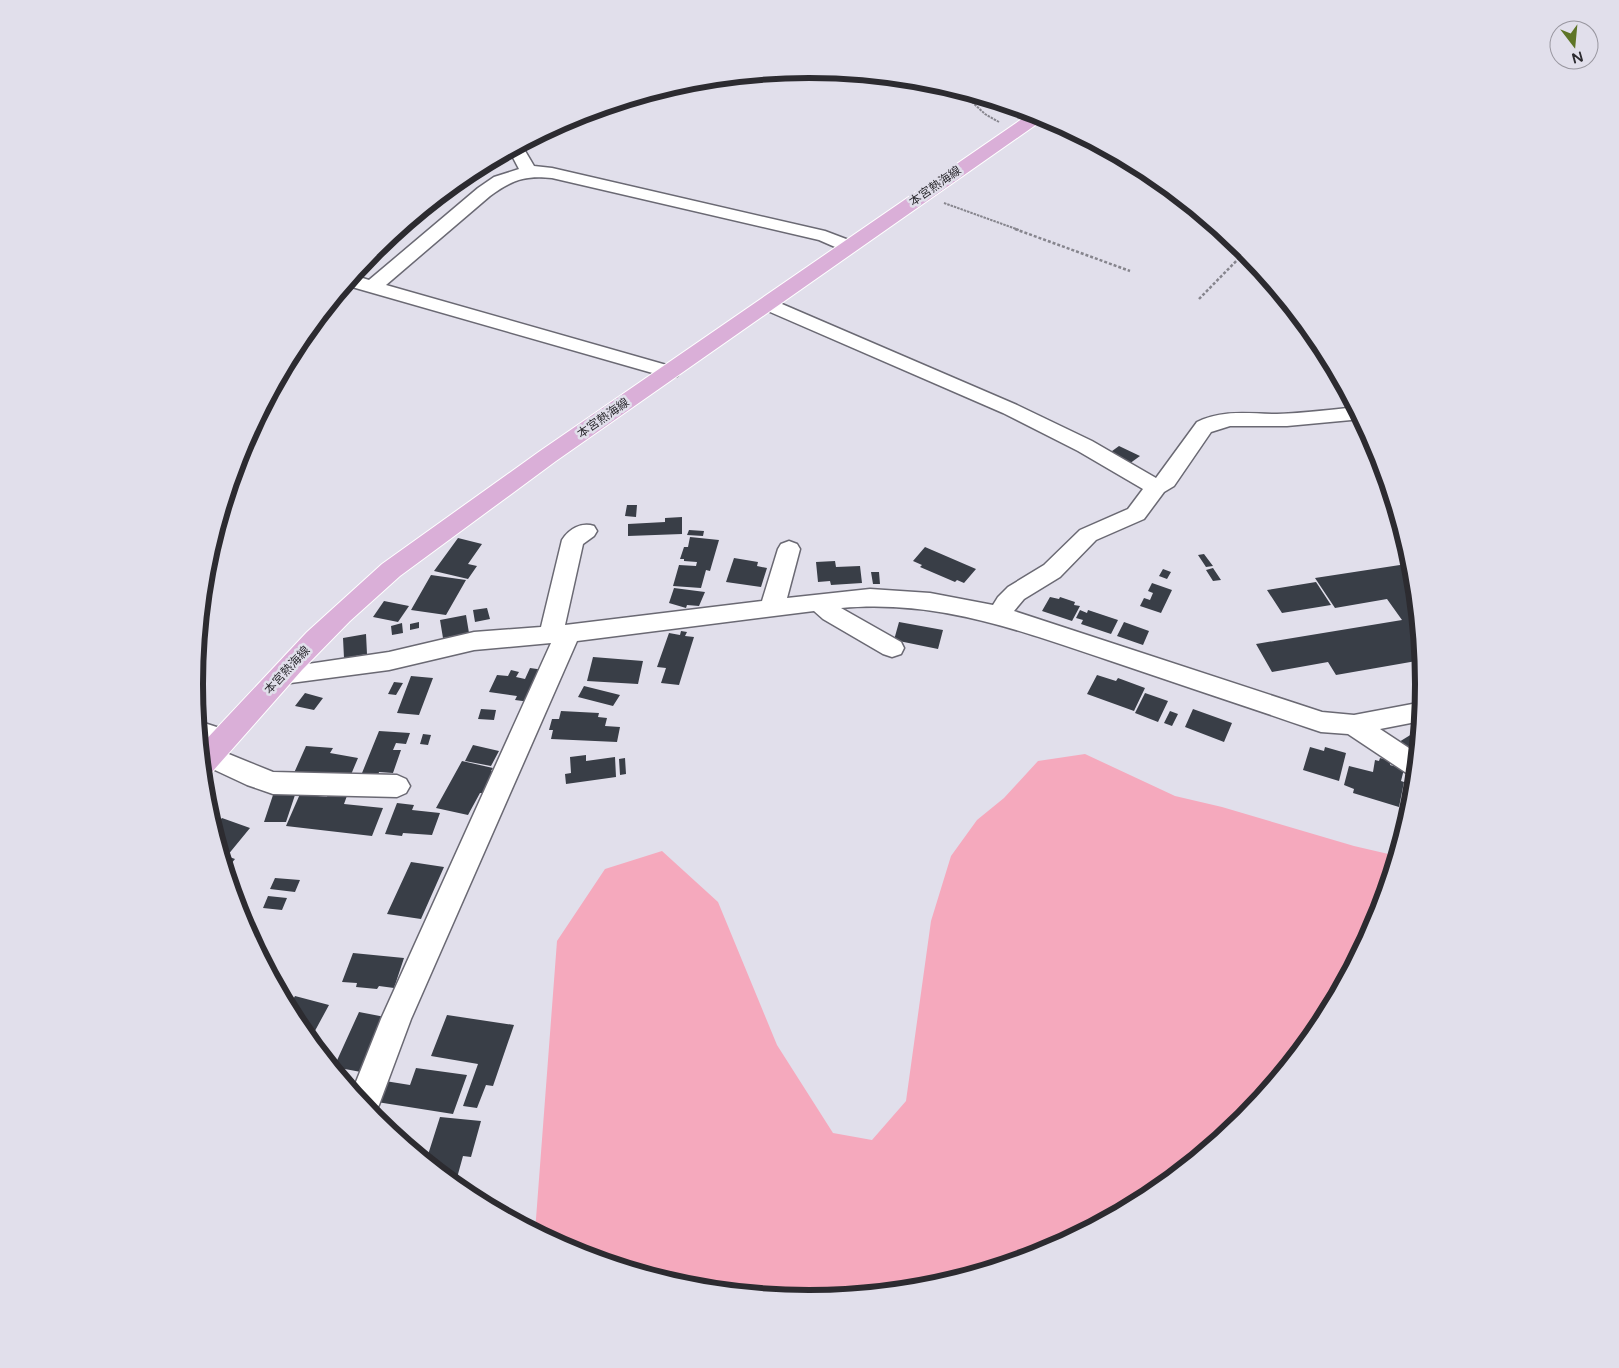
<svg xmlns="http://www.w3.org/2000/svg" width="1619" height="1368" font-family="'Varela Round','Noto Sans JP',sans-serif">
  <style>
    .green { fill: #f5a9bd }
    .building { fill: #393e47 }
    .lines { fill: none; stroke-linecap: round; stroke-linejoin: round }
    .minor-casing { stroke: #6a6973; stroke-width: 3 }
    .major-casing { stroke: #fff; stroke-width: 2 }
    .path-far1 { stroke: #86858d; stroke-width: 2; stroke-dasharray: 2.5 1; stroke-linecap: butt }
    .path { stroke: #86858d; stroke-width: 2.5; stroke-dasharray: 3 2; stroke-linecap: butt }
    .minor { fill: #fff; fill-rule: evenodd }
    .major { fill: #daafd8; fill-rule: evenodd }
    .labels { text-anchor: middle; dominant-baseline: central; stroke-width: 5; stroke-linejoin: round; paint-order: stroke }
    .street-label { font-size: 12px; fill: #2c2b30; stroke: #e1dfeb }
    .rim { fill: none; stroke: #2c2b30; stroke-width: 6 }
  </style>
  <rect width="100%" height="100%" fill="#e1dfeb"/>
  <path class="green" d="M1085,754l90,42 47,11 132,39 43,10 -19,64 -57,106 -77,93 -93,77 -106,57 -116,34 -120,12 -120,-12 -115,-35 -39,-20 22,-291 48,-72 57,-18 56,51 59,143 56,88 39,7 34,-39 25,-180 20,-65 26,-36 27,-22 34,-37z"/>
  <path class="building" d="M1119,446l21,10 -11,8 -21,-10z
    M627,505h10l-1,12 -11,-1z
    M682,517v17l-54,2v-12l37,-2v-4z
    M689,530l15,1 -1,5 -16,-1z
    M690,537l29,3 -9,31 -4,-1 -5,18 -28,-2 6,-21 17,1 1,-4 -13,-1v-2h-4l4,-12h4z
    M458,538l24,6 -14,20 9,2 -9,13 -34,-8z
    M925,547l51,22 -12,14 -7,-3 -2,2 -35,-15 2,-2 -9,-4z
    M1204,554l9,12 -7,1 -8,-12z
    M734,558l24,4 -1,4 10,2 -6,19 -35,-5z
    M835,561l1,6 24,-1 2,17 -31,2 -1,-4 -12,1 -2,-20z
    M1413,563l3,32 -9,1 11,15 4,49 -86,15 -8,-13 -56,10 -16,-28 146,-24 -15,-21 -52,9 -20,-30z
    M1213,568l8,12 -8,1 -7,-11z
    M1163,569l8,3 -4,7 -8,-3z
    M871,572h8l1,12h-7z
    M431,575l35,5 -20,35 -35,-5z
    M1316,582l15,23 -49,8 -15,-23z
    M1152,583l20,7 -11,23 -21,-7 4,-8 6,2 3,-7 -5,-2z
    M674,588l31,4 -6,14 -12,-1 -1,3 -17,-5z
    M1050,597l9,2 1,-2 15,5 -1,3 6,1 -8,15 -30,-10z
    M384,601l25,5 -11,16 -25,-5z
    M487,608l3,11 -15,3 -2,-12z
    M1080,610l7,3 1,-3 30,10 -7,14 -30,-10 2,-4 -7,-2z
    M466,615l3,18 -26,5 -3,-18z
    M419,622v6l-9,2v-6z
    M899,622l44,8 -5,19 -44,-9z
    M1124,622l25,9 -6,14 -26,-9z
    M402,623l1,10 -11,2 -1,-9z
    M681,631l6,1 -2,4 9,1 -15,48 -18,-2 5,-15 -9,-1 12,-34 11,2z
    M366,634l1,20 -23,4 -1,-20z
    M593,657l50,4 -5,23 -51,-3z
    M530,668l14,2 -14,32 -15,-2 2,-4 -28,-4 8,-17 11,1 3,-6 8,2 -3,5 9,2z
    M1097,675l19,6 2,-3 27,10 -11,23 -47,-17z
    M411,676l22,2 -14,37 -22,-2z
    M394,682l9,1 -7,12 -8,-1z
    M584,686l36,9 -7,11 -35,-9z
    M305,693l18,5 -9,12 -19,-4z
    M1145,693l23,8 -10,21 -23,-9z
    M481,709l15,1 -2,10 -16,-1z
    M1193,709l39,14 -8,19 -39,-15z
    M561,711l38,2 -1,4 9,1 -2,8 15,1 -3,15 -66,-3 2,-9h-4l3,-11h7z
    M1170,711l8,3 -6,12 -8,-3z
    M1420,729l-3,29 -18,-16z
    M379,731l31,2 -4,11 -10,-1 -3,7h8l-8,23 -14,-1 -2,7 -17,-1z
    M423,734l8,1 -3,10 -8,-1z
    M473,745l26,6 -8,15 -26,-5z
    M306,746l27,2 -3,5 28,5 -8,19 -56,-4z
    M1310,747l14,4 1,-4 21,6 -7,28 -36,-11z
    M586,755v6l29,-4 1,20 -50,7 -1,-10 6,-1 -1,-16z
    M625,758l1,16 -6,1 -1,-16z
    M1380,758l11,3 -1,4 14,4 -3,12 3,1 -5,25 -46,-14 1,-4 -10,-4 5,-19 24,6 2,-12 4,1z
    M462,761l31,7 -2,3 4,1 -11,21h-4l-12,22 -32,-7z
    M329,791l19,2 -4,11 39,4 -11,28 -86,-10 14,-32 27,3z
    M274,792h22l-10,30h-22z
    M397,803l17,2 -2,5 28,3 -8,22 -29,-2 -1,3 -17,-2z
    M222,818l28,10 -23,28 8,3 -9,11 -13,-42z
    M411,862l33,5 -23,52 -34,-5z
    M275,878l25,2 -5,12 -25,-3z
    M268,896l19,2 -5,12 -19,-2z
    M353,953l51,5 -10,30 -15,-2 -2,3 -21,-2 1,-4 -15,-1z
    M295,996l34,9 -19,35 -12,-14 -10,-18z
    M359,1012l26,5 -24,55 -27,-5z
    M447,1015l67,10 -21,61 -7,-1 -9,23 -14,-2 15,-42 -47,-8z
    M416,1068l51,7 -14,39 -76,-12 8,-21 25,4z
    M440,1117l41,4 -10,36 -8,-1 -8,29 -29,-24z"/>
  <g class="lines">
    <defs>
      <path id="minor" d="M521,144l13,22 18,2 273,63 29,11 3,4 -3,4 -6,1 -6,-1 -23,-10 -267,-62c-27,-3 -40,2 -62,18l-104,89 291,83 3,4 -3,4 -7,2 -325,-93 8,-10 16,5 109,-92 16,-11 25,-8 -10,-19z
        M768,298l249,107 75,36 64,37 41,-56c26,-13 53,-8 80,-8 27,-1 53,-4 79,-7l6,12 -75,7h-57l-19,6 -37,54 -10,6 -20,27 -48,21 -36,37 -36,22 -10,12 308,101 32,3 69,-13 -2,19 -41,8 38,25 -2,23 -8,-3 -60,-40 -27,-2 -9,-3c-67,-23 -134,-45 -201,-68 -90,-30 -173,-62 -270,-53l60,34 3,6 -3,6 -9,3 -9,-3 -60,-35 -9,-8 -237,30 -166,378 -32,86 -7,11 -20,-24 29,-73 170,-376 -77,7 -85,20 -106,14 -9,-3 -3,-6 3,-6 115,-17 85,-20 67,-5 21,-87c7,-11 19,-18 32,-14l3,5 -3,5 -11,8 -18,81 197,-24 16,-52 3,-5 8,-3 8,3 3,5 -13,49 83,-9 60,4 63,12 5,-8 10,-10 36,-22 36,-35 48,-21 15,-20 -65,-38 -75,-38 -242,-105 -2,-4 2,-4z
        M198,721l34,11 4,7 -4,7 -9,3 -23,-8z
        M209,746l64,26 124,3 9,4 4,7 -4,7 -9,4 -124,-3 -26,-9 -45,-21 -1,-15z"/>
      <path id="major" d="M1032,112l15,5 -491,344 -156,115 -50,45 -48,49 -90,102 -9,3 -3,-29 107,-114 75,-68 158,-113z"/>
    </defs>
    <use href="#minor" class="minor-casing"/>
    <use href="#major" class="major-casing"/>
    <path class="path-far1" d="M959,90l26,24 14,8
      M944,203l75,27"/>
    <path class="path" d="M1015,229l115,42
      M1199,299l47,-48"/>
    <use href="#minor" class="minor"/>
    <use href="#major" class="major"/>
  </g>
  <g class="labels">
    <g class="street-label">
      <text transform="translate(935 186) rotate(-35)">本宮熱海線</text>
      <text transform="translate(603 418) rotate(-35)">本宮熱海線</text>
      <text transform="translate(287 670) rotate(-47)">本宮熱海線</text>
    </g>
  </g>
  <path d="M0 0H1619V1368H0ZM203 684a606 606 0 1 1 1212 0a606 606 0 1 1-1212 0Z" fill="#e1dfeb" fill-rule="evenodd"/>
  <path class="rim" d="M203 684a606 606 0 1 1 1212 0a606 606 0 1 1-1212 0Z"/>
  <g transform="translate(1574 45) rotate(164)"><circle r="24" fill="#e1dfeb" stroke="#9997a0"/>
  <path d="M0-4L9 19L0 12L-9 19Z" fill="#5e7527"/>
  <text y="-8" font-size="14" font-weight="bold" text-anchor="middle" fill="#2c2b30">N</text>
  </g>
</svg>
